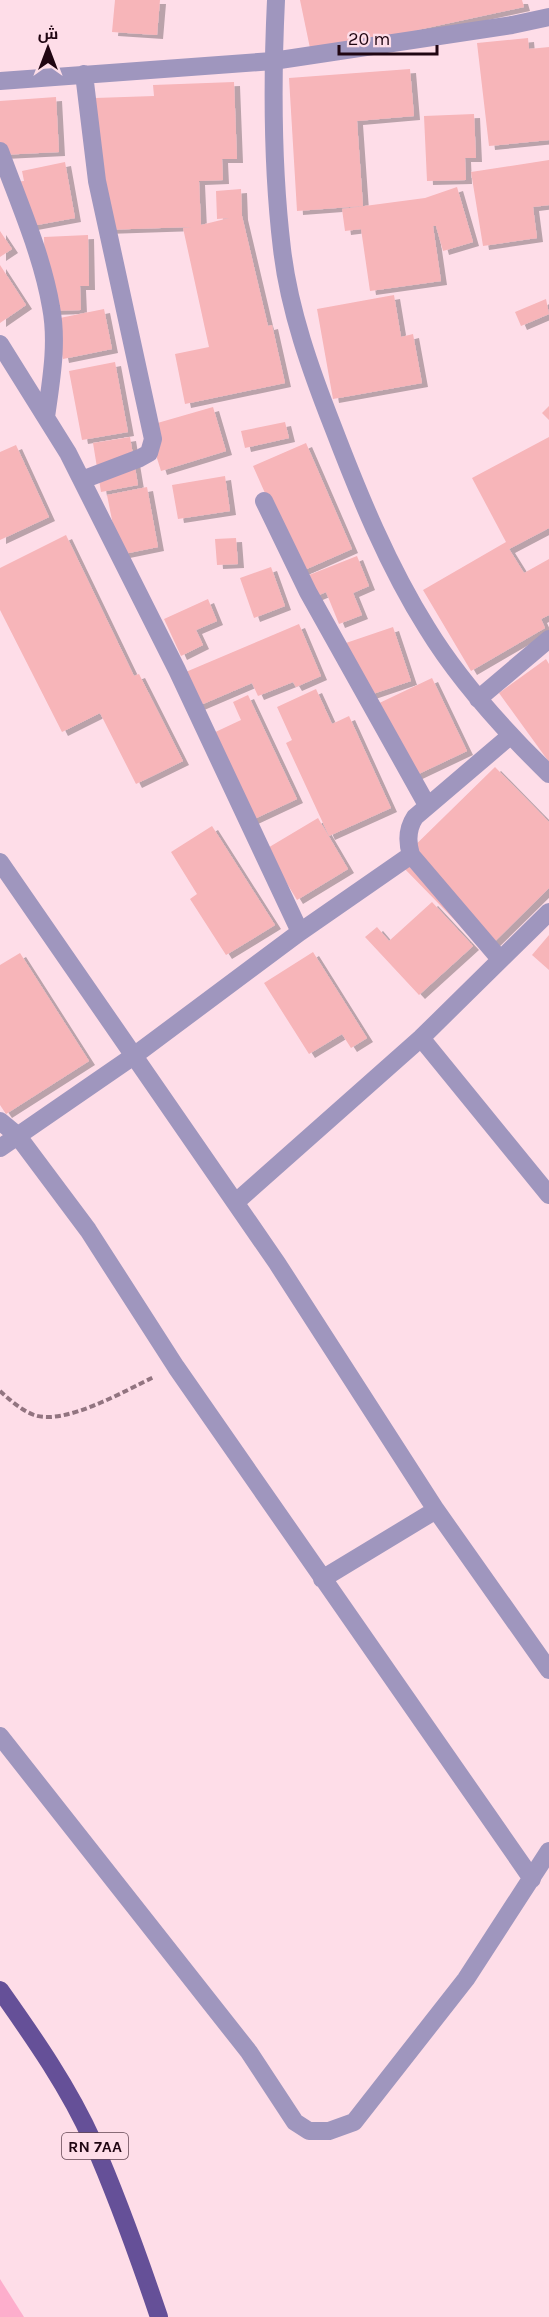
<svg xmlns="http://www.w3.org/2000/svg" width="549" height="2317" font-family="Karla,Cairo,sans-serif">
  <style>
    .green { fill: #fdaecc }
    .building { fill: #f7b5b9; filter: url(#shadow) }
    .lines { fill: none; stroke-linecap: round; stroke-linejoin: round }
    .path { stroke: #927480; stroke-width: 4; stroke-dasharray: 6 3; stroke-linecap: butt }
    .minor { stroke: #9f96be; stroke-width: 18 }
    .major { stroke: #655098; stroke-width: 18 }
    .labels { text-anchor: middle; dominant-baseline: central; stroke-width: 5; stroke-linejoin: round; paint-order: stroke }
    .shield { fill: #fedde8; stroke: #634652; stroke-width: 1.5 }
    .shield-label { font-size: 16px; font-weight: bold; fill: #200612 }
  </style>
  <defs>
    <filter id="shadow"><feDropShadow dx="6" dy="4" stdDeviation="0" flood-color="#0004"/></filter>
  </defs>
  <rect width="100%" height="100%" fill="#fedde8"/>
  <path class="green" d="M0,2279l24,38h-24z"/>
  <path class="building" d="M115,0h45l-3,35 -45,-3z
    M300,0h222l2,7 -213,46z
    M528,38l1,11 20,-2v93l-60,6 -12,-103z
    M410,69l4,47 -57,5 6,85 -66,5 -8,-133z
    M234,82l3,77h-15l1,21 -24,1 2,44 28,-7 -12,1 -1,-28 25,-2 1,27 26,110 4,-1 13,58 -100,21 -10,-50 34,-7 -26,-119 8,-1 -90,3 -6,-132 59,-2 -1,-11z
    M56,97l3,55 -59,3v-54z
    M474,114l2,44h-11l1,22 -39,1 -3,-65z
    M549,160v45l-16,2 4,31 -54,8 -12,-74z
    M65,162l10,56 -54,10 -8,-46 11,-1 -2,-10z
    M457,187l16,55 -30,9 -7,-25h-3l8,55 -71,10 -9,-62 -16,2 -3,-22 83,-11z
    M0,231l12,18 -12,8z
    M88,235l1,51h-9l1,24 -35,1 -2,-74z
    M0,265l26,40 -26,18z
    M394,295l7,42 12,-3 9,49 -89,16 -16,-90z
    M546,299l3,15 -28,12 -6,-14z
    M104,309l8,40 -49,10 -8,-40z
    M115,362l13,70 -46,8 -13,-69z
    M549,406v14l-7,-7z
    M213,407l13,44 -65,20 -14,-45z
    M285,422l4,16 -44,10 -4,-17z
    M130,437l8,48 -37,7 -8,-49z
    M549,437v91l-40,21 15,24 25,-14v56l-8,4 4,9 -74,43 -48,-81 83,-48 -34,-64z
    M306,443l46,106 -52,23 -47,-106z
    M16,445l33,72 -49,23v-88z
    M225,476l5,35 -52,8 -6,-34z
    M147,487l11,60 -39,8 -12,-60z
    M66,535l68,141 5,-2 44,87 -47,23 -36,-71 -38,19 -62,-122v-42z
    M236,538l2,26 -21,1 -2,-26z
    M357,556l12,30 -16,7 9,22 -23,9 -13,-32 -14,6 -8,-21z
    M271,567l14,39 -31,12 -14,-40z
    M208,599l9,22 -21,9 7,15 -22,11 -17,-37z
    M299,624l22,52 -25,11 -3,-5 -35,14 -6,-13 -56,24 -15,-33z
    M393,627l18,54 -53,18 -18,-54z
    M546,659l3,5v98l-50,-69z
    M432,678l35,73 -59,28 -35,-73z
    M316,689l16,35 17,-8 42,92 -62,28 -43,-93 6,-3 -15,-33z
    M248,695l49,104 -47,22 -41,-86 32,-15 -8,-18z
    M495,767l54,55v66l-64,63 -87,-89z
    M318,818l30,51 -51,31 -31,-51z
    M212,826l63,99 -49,30 -36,-56 7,-5 -26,-42z
    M432,902l41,44 -54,49 -54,-58 12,-10 12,14z
    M549,935v35l-17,-15z
    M313,952l54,86 -16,10 -9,-14 -33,20 -45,-71z
    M20,953l69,108 -83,53 -6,-9v-140z"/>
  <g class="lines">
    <path class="path" d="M0,1391c10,9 21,19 34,24 31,11 92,-25 120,-38"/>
    <path class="minor" d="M276,0c-4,83 -4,166 6,249 7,61 29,122 51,178 26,68 55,139 94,201 33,54 77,102 122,146
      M0,81l273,-20 239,-36 37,-8
      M0,151c18,50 42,103 51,156 7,36 0,74 -5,110
      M0,344l68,109 109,217 123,262 -165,123 -135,93
      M82,480l58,-22 9,-5 4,-14 -56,-258 -13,-107
      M264,501l44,91 119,213
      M478,699l71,-60
      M0,862l277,401 159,247 113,160
      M300,932l111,-77
      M499,958l-88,-103c-4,-13 -4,-26 4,-38l95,-81
      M421,1038l128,157
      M0,1121l17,14 71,95 88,137 356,512
      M236,1202l185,-164 128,-126
      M322,1579l114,-69
      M0,1736l249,316 46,70 14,9h20l25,-9 112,-143 83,-128"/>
    <path class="major" d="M0,1990c34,48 69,98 93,152 25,57 46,116 66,175"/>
  </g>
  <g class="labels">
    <rect class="shield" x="62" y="2133" width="66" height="26" rx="4.5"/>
    <g class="shield-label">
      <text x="95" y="2146">RN 7AA</text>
    </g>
  </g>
  <g transform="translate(48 48)" stroke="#fedde8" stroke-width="4.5" paint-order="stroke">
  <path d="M0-4.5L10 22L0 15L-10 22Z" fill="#200612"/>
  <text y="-9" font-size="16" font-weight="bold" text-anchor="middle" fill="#200612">ش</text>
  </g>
  <path d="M339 45v9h98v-9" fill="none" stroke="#200612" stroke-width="3"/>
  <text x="348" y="45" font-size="18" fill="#200612" stroke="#fedde8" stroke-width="4.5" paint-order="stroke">20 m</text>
</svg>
